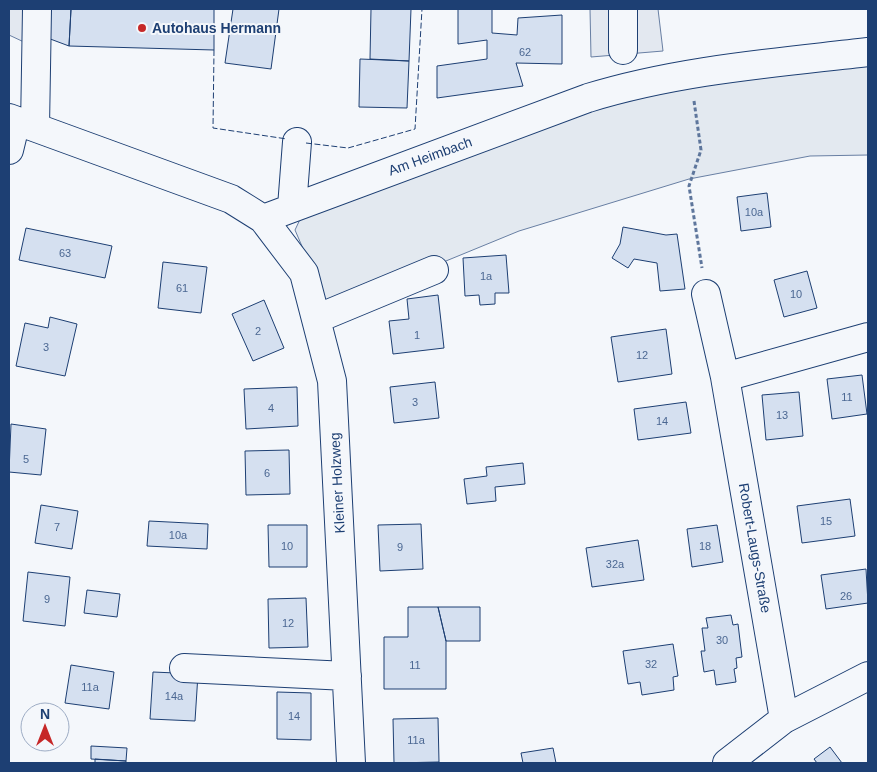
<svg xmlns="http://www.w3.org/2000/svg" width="877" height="772" font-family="Arial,sans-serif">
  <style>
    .green { fill: #e3e9f0; stroke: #687fa3 }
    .parking { fill: #e3e8f0; stroke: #687fa3 }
    .building { fill: #d5e0f0; stroke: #1d3f73 }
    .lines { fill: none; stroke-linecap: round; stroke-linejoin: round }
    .minor-casing { stroke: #1d3f73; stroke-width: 30 }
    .path { stroke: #5e769c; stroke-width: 3; stroke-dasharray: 4 2.5; stroke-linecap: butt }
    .minor { stroke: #f4f7fb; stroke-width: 28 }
    .fence { stroke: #1d3f73; stroke-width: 1; stroke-dasharray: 6 2.5; stroke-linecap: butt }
    .poi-dot { fill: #c62828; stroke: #f4f7fb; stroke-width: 2 }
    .labels { text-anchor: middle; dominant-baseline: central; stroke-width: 4; stroke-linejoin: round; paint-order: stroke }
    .number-label { font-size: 11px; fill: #4b6792 }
    .poi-label { font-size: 14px; font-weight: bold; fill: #1d3f73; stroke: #f4f7fb; text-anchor: start }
    .street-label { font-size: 14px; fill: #1d3f73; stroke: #f4f7fb }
  </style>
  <rect width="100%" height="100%" fill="#f4f7fb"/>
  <path class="green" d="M868,64v91l-58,1 -121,23 -170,52 -190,78 -34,-79 8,-17 248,-92 106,-32z"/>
  <path class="parking" d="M9,9h38l-6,41 -32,-15z
    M590,9h68l5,42 -72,6z"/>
  <path class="building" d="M47,9h24l-2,37 -24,-9z
    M71,9h143v41l-145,-4z
    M233,9h46l-8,60 -46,-6z
    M371,9h40l-2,52 -39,-2z
    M458,9h34v24l25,2 1,-17 44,-3v49l-46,-1 7,23 -86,12v-32l50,-7v-19l-29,4z
    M360,59l49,2 -2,47 -48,-1z
    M767,193l4,34 -30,4 -4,-34z
    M623,227l43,8 11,-1 8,55 -25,2 -3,-28 -23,-4 -6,9 -16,-10 8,-14z
    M26,228l86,18 -7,32 -86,-18z
    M506,255l3,38h-14v11l-15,1 -1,-10 -14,1 -2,-38z
    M163,262l44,5 -6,46 -43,-5z
    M807,271l10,37 -33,9 -10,-37z
    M438,295l6,53 -51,6 -4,-33 20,-2 -2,-20z
    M264,300l20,48 -31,13 -21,-47z
    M50,317l27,7 -12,52 -49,-10 9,-43 23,5z
    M666,329l6,45 -54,8 -7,-45z
    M862,375l5,39 -35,5 -5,-40z
    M435,382l4,36 -45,5 -4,-36z
    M297,387l1,39 -52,3 -2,-40z
    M799,392l4,44 -37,4 -4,-45z
    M686,402l5,31 -53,7 -4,-31z
    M11,424l35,5 -5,46 -32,-3z
    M289,450l1,44 -44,1 -1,-44z
    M523,463l2,21 -30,3 1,14 -29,3 -3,-25 23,-3 -1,-9z
    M850,499l5,37 -53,7 -5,-37z
    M41,505l37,6 -6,38 -37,-6z
    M149,521l59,3 -1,25 -60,-3z
    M421,524l2,45 -43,2 -2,-46z
    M268,525h39v42h-38z
    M717,525l6,37 -31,5 -5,-38z
    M638,540l6,40 -52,7 -6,-39z
    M866,569l2,34 -42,6 -5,-34z
    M28,572l42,5 -5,49 -42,-5z
    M87,590l33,4 -3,23 -33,-4z
    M306,598l2,49 -39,1 -1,-49z
    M408,607h30l8,34v48h-62v-52h24z
    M438,607h42v34h-34z
    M731,615l2,10 5,-1 4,33 -6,1 1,10 -3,1 2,13 -20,3 -2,-15 -10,2 -3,-21h4l-3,-23h6l-2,-10z
    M673,644l5,32 -5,1 1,13 -32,5 -2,-13 -12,2 -5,-33z
    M71,665l43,7 -5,37 -44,-6z
    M153,672l45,2 -3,47 -45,-2z
    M277,692l34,1v47l-34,-1z
    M438,718l1,44 -45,1 -1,-44z
    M91,746l36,2 -1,13 -35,-2z
    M830,747l12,16h-25l-3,-4z
    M553,748l3,15h-33l-2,-10z
    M95,759l31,2v2h-31z"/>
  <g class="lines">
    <defs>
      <path id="minor" d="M623,9v41
        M9,118l222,81 32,20 41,54 28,108 19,382
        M35,127l2,-118
        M9,150l7,-29
        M292,207l5,-65
        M263,219l325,-121c91,-28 186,-35 280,-46
        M706,294l19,83 59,342
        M316,319l118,-49
        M725,377l143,-40
        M184,668l163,8
        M727,763l57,-44 84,-43"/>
    </defs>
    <use href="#minor" class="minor-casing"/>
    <path class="path" d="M694,101l7,49 -12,36 13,82"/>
    <use href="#minor" class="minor"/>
    <path class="fence" d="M214,50l-1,78 74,11
      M306,143l42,5 67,-19 7,-120"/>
  </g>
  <circle class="poi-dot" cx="142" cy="28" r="5"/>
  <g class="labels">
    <g class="number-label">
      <text x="525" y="52">62</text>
      <text x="754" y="212">10a</text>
      <text x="65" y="253">63</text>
      <text x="486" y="276">1a</text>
      <text x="182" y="288">61</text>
      <text x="796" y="294">10</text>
      <text x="258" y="331">2</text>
      <text x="417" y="335">1</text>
      <text x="46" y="347">3</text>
      <text x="642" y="355">12</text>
      <text x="847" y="397">11</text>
      <text x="415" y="402">3</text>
      <text x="271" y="408">4</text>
      <text x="782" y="415">13</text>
      <text x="662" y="421">14</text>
      <text x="26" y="459">5</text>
      <text x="267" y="473">6</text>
      <text x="826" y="521">15</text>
      <text x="57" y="527">7</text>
      <text x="178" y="535">10a</text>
      <text x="287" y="546">10</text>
      <text x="705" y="546">18</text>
      <text x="400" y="547">9</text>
      <text x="615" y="564">32a</text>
      <text x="846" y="596">26</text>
      <text x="47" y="599">9</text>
      <text x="288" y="623">12</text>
      <text x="722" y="640">30</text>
      <text x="651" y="664">32</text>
      <text x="415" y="665">11</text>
      <text x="90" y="687">11a</text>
      <text x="174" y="696">14a</text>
      <text x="294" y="716">14</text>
      <text x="416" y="740">11a</text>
    </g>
    <g class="poi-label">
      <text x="152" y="28">Autohaus Hermann</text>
    </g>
    <g class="street-label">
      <text transform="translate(430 156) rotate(-20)">Am Heimbach</text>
      <text transform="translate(337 483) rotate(-93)">Kleiner Holzweg</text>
      <text transform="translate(755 548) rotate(80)">Robert-Laugs-Straße</text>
    </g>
  </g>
  <rect width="877" height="772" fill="none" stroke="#1d3f73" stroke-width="20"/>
  <g transform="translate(45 727)"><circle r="24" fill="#f4f7fb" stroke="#9eadc5"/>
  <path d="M0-4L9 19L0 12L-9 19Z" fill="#c62828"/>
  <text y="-8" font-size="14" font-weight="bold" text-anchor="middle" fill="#1d3f73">N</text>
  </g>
</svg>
